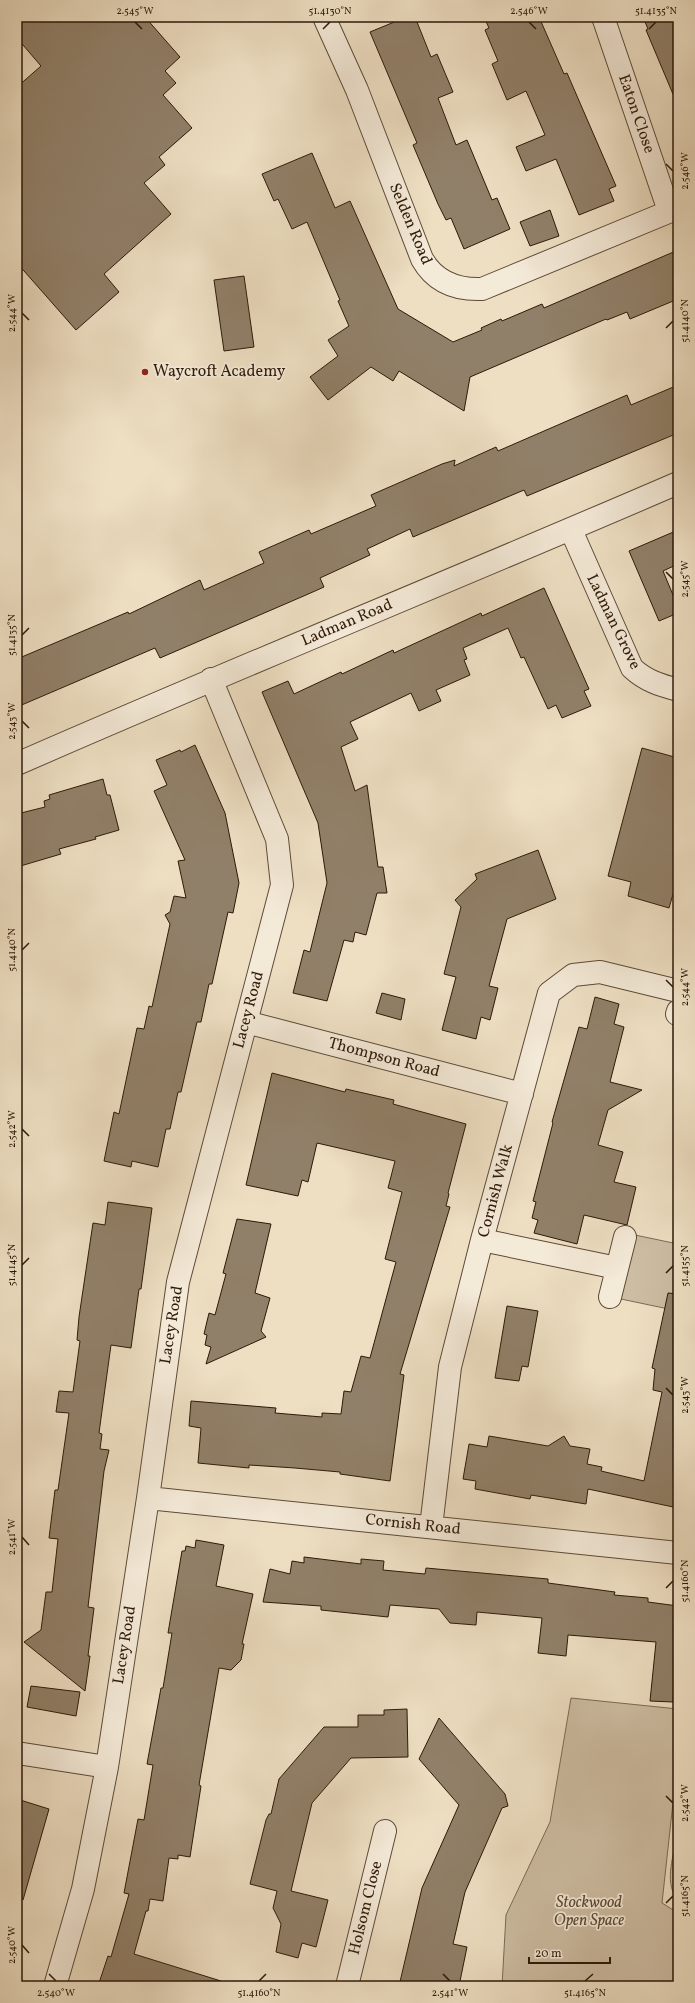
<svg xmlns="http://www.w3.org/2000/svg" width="695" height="2003" font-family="Vollkorn,serif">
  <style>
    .green { fill: #cdbda3; stroke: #7d6b56 }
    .building { fill: #918069; stroke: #2d1908 }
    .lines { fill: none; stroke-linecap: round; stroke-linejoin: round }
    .minor-casing { stroke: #5d4a37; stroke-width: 24 }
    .minor { stroke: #f4ead8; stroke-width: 22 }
    .ticks { fill: none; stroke: #2d1908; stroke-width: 1.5 }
    .poi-dot { fill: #8f2418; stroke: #f4ead8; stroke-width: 1.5 }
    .labels { text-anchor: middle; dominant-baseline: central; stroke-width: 3.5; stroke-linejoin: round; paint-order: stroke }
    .street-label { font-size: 16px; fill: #2d1908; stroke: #f4ead8 }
    .poi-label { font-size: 16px; fill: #2d1908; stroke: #f4ead8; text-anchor: start }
    .park-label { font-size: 16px; font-style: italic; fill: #5d4a36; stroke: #f4ead8 }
    .neatline { fill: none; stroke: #2d1908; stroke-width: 1.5 }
    .ticks-label { font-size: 10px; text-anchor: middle; fill: #2d1908 }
  </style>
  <rect width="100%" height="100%" fill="#eedfc3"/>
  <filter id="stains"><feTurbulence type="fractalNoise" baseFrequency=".005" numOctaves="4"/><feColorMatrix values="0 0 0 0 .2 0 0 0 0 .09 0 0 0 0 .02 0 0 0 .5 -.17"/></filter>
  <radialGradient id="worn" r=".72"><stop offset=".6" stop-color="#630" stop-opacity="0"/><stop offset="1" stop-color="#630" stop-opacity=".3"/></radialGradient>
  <path class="green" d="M635,1235l43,9v67l-57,-12z
    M571,1698l107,11v48l-16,146 16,10v73h-176l4,-71 44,-93z
    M678,1832v58l-4,4c-9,-17 1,-44 4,-62z"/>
  <path class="building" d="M17,17h128l35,40 -15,14 11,12 -13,12 29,33 -33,29 6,8 -21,18 27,31 -67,60 15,18 -43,38 -59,-67v-176l24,-21 -24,-28z
    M415,17l16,40 6,-3 16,38 -15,6 18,47 11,-5 25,60 5,-2 13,31 -46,20 -13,-31 -5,2 -8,-16 -25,-59 4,-2 -47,-111 34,-14 1,3z
    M484,17h55l25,57 3,-1 49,113 -7,3 5,12 -35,14 -23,-56 -30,12 -10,-24 29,-12 -19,-44 -19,9 -15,-36 6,-3 -13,-31 4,-2z
    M643,17h35v89l-32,-76 2,-1z
    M312,153l23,55 15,-7 48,108 55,33 29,-12 -1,-2 20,-9 1,2 40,-17 2,4 134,-58v49l-48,20 -3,-7 -20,8 -1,-1 -136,58 -6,34 -65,-40 -6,10 -22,-14 -43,33 -18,-23 28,-21 -10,-16 21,-14 -11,-25 2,-1 -33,-78 -15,7 -14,-30 -4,2 -12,-27z
    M550,210l9,26 -29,10 -10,-24z
    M244,276l10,71 -30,4 -10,-71z
    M678,385v48l-151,63 -3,-6 -111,47 -3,-8 -43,20 3,6 -50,23 4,9 -18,8 -146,63 -5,-10 -138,59v-48l111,-47 1,2 71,-34 4,10 60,-27 -5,-11 50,-22 2,4 65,-28 -5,-11 71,-31 13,-4 -1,6 42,-19 2,4 129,-56 4,10z
    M678,530v34l-15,7 15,36v6l-19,8 -30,-70z
    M544,588l45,101 -5,2 7,15 -29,12 -6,-13 -8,4 -24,-52 -3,1 -13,-30 -45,20 4,11 -3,1 6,15 -34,15 5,11 -22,10 -8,-18 -61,29 8,17 -17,8 14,44 12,-6 11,82h5l4,26h-10l-11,42 -11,-3 -2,10 -9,-2 -17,61 -34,-8 11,-43 6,2 17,-69 -9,-60 -56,-131 26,-11 6,13 47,-22 1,2 51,-24 1,3 87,-40 1,3z
    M195,745l30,68 14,70 -6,30 -5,-1 -16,72h-3l-8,38h-4l-16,70h-3l-8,37h-4l-8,38 -26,-6 -1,6 -27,-6 10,-49 5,2 18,-86 7,1 5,-23 3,1 18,-83 -5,-9 5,-3 4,-16 12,2 -8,-37 7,-1 -31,-69 13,-6 -11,-25 24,-10 1,2z
    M642,748l36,10v119l-9,31 -41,-12 3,-14 -23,-6z
    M103,779l4,16h3l9,35 -24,7 1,2 -37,10 2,5 -44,13v-53l28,-7 -1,-6 6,-2 -1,-4z
    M538,850l18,49 -49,20 -18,67 9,2 -8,32 -9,-3 -5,22 -34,-9 14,-53 -12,-3 17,-67 -6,-7 22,-21 -2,-5z
    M382,993l23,6 -4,21 -25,-7z
    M595,997l24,7 -5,20 10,3 -14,55 32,8 -34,20 -10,35 25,7 -9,30 22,5 -9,38 -43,-10 -7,29 -43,-11 4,-13 -6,-2 4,-16 -3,-1 20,-78 -1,-1 27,-95 8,2z
    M272,1073l73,19 1,-3 48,11 -1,4 73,20 -18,69 1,1 -3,12 4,1 -50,167 4,1 -14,106 -50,-7v-2l-45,-4 -46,-3v3l-51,-5 3,-35 -12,-2 2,-25 85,7 -1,5 47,4v-4l19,1 3,-23 7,1 10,-36 9,2 26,-96 -11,-3 17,-67 -14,-4 7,-27 -78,-18 -9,39 -6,-2 -4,16 -52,-11z
    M108,1202l44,6 -11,81h-2l-8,59 -20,-3 -7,51 -5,37 3,1 -2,15 9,1 -5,21 -16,136 6,1 -6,48h2l-5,35 -61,-49 17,-12 5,-38h6l6,-53 -9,-1 6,-48h3l11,-77 -13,-1 3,-21 14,1 7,-51 -3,-1 2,-23 14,-94 12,2z
    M237,1219l34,5 -16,69 15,5 -9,33 5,6 -60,27 5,-17 -6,-2 2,-10 -3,-1 5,-21 6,2 11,-41 -3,-1z
    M668,1293l10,1v214l-90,-19 -2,15 -55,-9 -1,4 -55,-10 1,-8 -13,-2 6,-35 18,3 2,-11 59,10 16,-10 6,10 20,3 -3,15 15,3 -1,4 43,10 18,-89 -9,-2 2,-21 -3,-1z
    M507,1306l31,5 -10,56 -6,-1 -3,15 -24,-3z
    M196,1540l28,5 -8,41 37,8 -11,50h2l-3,16 -10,10 -12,-2 -20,117 2,1 -11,71 -12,-2v4l-9,-1 -6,43 -13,-2 -2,12h-2l-12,43 87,27 -1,5h-122l10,-30 3,1 18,-63 -5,-1 14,-74 6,1 9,-55 -6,-1 14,-76h2l9,-55h-4l14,-82h3l1,-5 9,2z
    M304,1557l57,7v-5l23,2 -1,9 42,4 1,-6 122,11v4l67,9 -1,3 34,3v4l30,4v50h-3l-2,46 -23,-1 6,-59 -88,-7 -2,21 -28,-3 4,-35 -65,-6 -1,13 -26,-2 -11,-14 -49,-4 -2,12 -67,-7v-4l-58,-4 7,-33 20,5 2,-13 12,2z
    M31,1686l49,6 -4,24 -49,-9z
    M407,1709l1,48 -57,1 -39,45 -21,88 37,9 -12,47 -14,-4 -4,15 -22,-6 5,-28 -8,-16 4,-17 -27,-7 16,-64 3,-6h2l8,-35 45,-52h34v-12h26v-5z
    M439,1718l66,76 3,12 -6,2 -37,84 -12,52 14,3 -8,39h-60l23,-98 37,-83 -40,-46z
    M17,1799l32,10 -26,91 -6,-1z"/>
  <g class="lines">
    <defs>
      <path id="minor" d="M324,17l33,73 65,169c13,23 34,31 60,30l196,-81
        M603,17l66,194
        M571,530l61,138c14,13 28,17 46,22
        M17,764c219,-96 441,-186 661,-281
        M677,1014l1,-3
        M246,1022l276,72
        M482,1240l135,28
        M610,1297l15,-60
        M148,1498l530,55
        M431,1527l19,-160 32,-127 67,-247 24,-18 27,-3 78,19
        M17,1753l90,14
        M55,1986l28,-97 24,-122 41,-269 30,-216 104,-397 -5,-46 -66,-160
        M347,1986l38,-155"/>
    </defs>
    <use href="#minor" class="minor-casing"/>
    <use href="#minor" class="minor"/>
  </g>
  <path class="ticks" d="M135,22l7,7M529,22l7,7M323,29l7,-7M649,29l7,-7M666,164l7,7M22,313l7,7M666,328l7,-7M666,572l7,7M22,635l7,-7M22,721l7,7M22,950l7,-7M666,980l7,7M22,1129l7,7M22,1265l7,-7M666,1273l7,-7M666,1388l7,7M22,1537l7,8M666,1588l7,-7M666,1796l7,7M666,1903l7,-7M22,1945l7,8M49,1974l7,7M443,1974l7,7M259,1981l7,-7M585,1981l8,-7"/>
  <circle class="poi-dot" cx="145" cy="372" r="4"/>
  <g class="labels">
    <g class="street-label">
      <text transform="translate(636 114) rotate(71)">Eaton Close</text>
      <text transform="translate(410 224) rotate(67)">Selden Road</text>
      <text transform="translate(613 622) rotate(64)">Ladman Grove</text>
      <text transform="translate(347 623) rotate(-23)">Ladman Road</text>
      <text transform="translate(249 1010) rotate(-75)">Lacey Road</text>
      <text transform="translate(384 1058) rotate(15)">Thompson Road</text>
      <text transform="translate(496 1191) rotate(-75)">Cornish Walk</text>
      <text transform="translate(172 1325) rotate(-81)">Lacey Road</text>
      <text transform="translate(413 1525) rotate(6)">Cornish Road</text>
      <text transform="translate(125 1645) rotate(-81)">Lacey Road</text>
      <text transform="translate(366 1908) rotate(-76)">Holsom Close</text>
    </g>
    <g class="poi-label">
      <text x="153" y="372">Waycroft Academy</text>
    </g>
    <g class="park-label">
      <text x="589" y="1903">Stockwood<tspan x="589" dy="18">Open Space</tspan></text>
    </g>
  </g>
  <rect width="695" height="2003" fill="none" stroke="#eedfc3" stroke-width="44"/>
  <path d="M529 1957v6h81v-6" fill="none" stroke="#2d1908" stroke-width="2"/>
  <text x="535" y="1957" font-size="12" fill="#2d1908" stroke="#f4ead8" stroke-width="3" paint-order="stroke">20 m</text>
  <rect x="22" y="22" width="651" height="1959" class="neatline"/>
  <g class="ticks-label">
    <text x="135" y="14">2.545°W</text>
    <text x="330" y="14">51.4130°N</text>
    <text x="529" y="14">2.546°W</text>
    <text x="656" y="14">51.4135°N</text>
    <text transform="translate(684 171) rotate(-90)" y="4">2.546°W</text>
    <text transform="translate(11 313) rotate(-90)" y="4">2.544°W</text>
    <text transform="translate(684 321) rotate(-90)" y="4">51.4140°N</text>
    <text transform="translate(684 579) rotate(-90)" y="4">2.545°W</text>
    <text transform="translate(11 635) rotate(-90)" y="4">51.4135°N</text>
    <text transform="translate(11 721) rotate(-90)" y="4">2.543°W</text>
    <text transform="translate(11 950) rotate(-90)" y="4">51.4140°N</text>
    <text transform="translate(684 987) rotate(-90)" y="4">2.544°W</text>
    <text transform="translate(11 1129) rotate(-90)" y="4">2.542°W</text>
    <text transform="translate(11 1265) rotate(-90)" y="4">51.4145°N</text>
    <text transform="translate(684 1266) rotate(-90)" y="4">51.4155°N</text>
    <text transform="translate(684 1395) rotate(-90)" y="4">2.543°W</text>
    <text transform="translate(11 1537) rotate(-90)" y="4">2.541°W</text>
    <text transform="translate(684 1581) rotate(-90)" y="4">51.4160°N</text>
    <text transform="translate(684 1803) rotate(-90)" y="4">2.542°W</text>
    <text transform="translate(684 1896) rotate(-90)" y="4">51.4165°N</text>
    <text transform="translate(11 1945) rotate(-90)" y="4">2.540°W</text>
    <text x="56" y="1996">2.540°W</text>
    <text x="259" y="1996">51.4160°N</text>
    <text x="450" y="1996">2.541°W</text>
    <text x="585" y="1996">51.4165°N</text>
  </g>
  <rect width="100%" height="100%" filter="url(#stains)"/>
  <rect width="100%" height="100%" fill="url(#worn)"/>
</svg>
